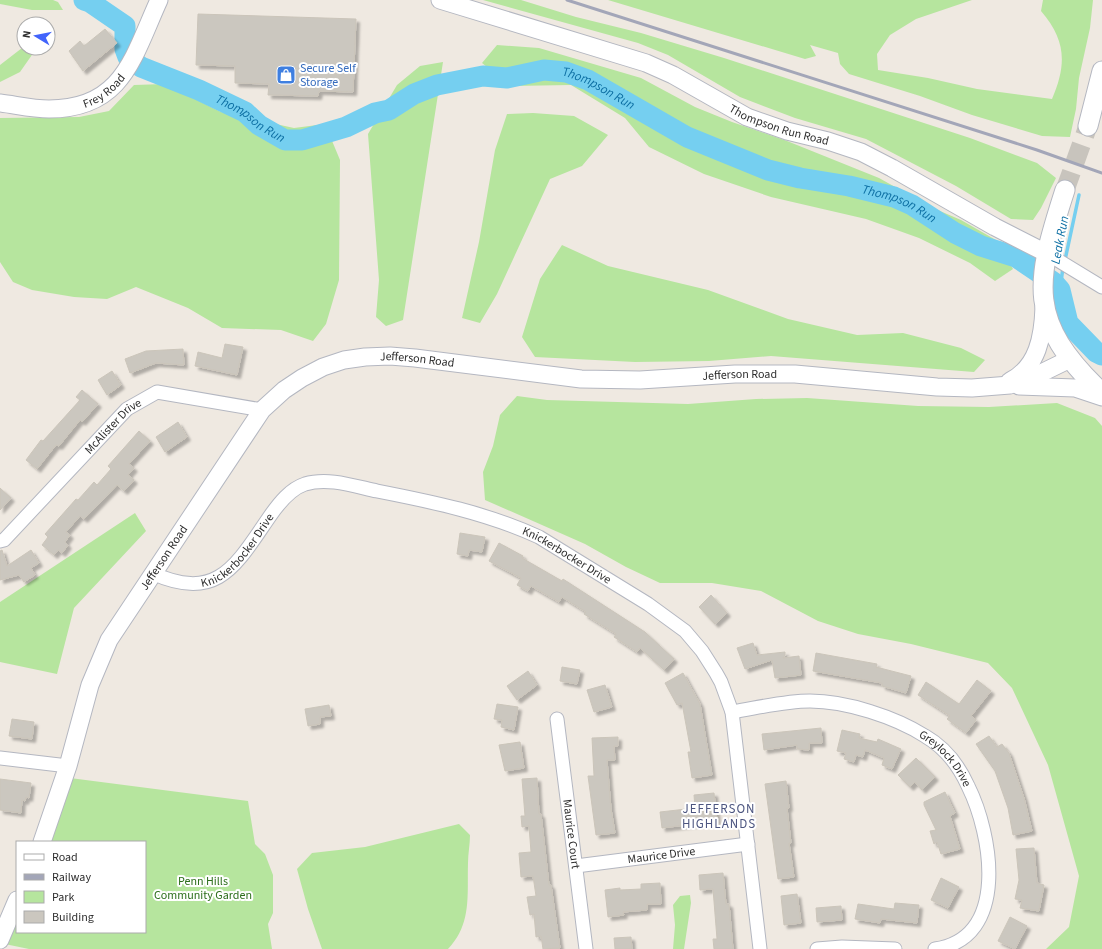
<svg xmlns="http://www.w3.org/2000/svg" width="1102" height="949" font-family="'Source Sans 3',sans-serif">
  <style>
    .green { fill: #b6e59e }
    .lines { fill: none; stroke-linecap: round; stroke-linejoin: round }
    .stream { stroke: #75cff0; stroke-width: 3.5 }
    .river { stroke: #75cff0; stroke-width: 21 }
    .building { fill: #cbc7bf; stroke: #cbc5ba; filter: url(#shadow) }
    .secondary-tunnel { stroke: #c8c4bd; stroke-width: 19; stroke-dasharray: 19 10; stroke-linecap: butt }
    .minor-casing { stroke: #b4b7c1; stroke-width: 15 }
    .tertiary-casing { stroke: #b4b7c1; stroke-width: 19 }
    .secondary-casing { stroke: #b4b7c1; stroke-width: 21 }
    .minor { stroke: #fff; stroke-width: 13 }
    .tertiary { stroke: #fff; stroke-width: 17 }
    .secondary { stroke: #fff; stroke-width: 19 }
    .rail { stroke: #a3a6b8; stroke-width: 3 }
    .labels { text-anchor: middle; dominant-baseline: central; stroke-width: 4; stroke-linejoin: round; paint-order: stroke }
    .shop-label { font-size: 12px; fill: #366cbe; stroke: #fff; text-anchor: start }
    .street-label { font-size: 12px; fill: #2e2e2e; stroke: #fff }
    .park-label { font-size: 12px; fill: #2c6e1b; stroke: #fff }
    .water-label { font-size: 13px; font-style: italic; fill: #0d6fa3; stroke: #fff }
    .neighbourhood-label { font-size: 13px; letter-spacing: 1px; fill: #4d5680; stroke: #fff }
  </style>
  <defs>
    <filter id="shadow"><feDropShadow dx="3.5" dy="3.5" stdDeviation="1" flood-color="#0004"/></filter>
  </defs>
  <rect width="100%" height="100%" fill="#efe9e1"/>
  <path class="green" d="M0,0h53l5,2 5,8h-31l-32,-6z
    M483,0h38l55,17 65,16 83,25 246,80 67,25 19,15 -15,30 -8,12 -22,-1 -55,-33 -90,-47 -71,-21 -55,-21 -72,-42 -30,-12z
    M608,0h364l-56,19 -26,16 -13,19 1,16 50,8 49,11 75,10c15,-35 14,-59 -11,-88l2,-11h50l-3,28 -11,50 -3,31 -6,28 -28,-1 -70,-21 -52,-19 -71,-22 -9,-10 -2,-11 -28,-8 6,11 -11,3z
    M497,45l42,3 102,30 54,29 37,15 55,19 92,37 54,30 28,12 35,20 17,29 -18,12 -25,-18 -51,-25 -53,-19 -95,-22 -67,-23 -55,-27 -24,-29 -54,-33 -60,1 -29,-23z
    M22,48l12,4 -14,20 -20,10v-17z
    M443,62l-40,258 -17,6 -10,-9 3,-37 -11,-146 29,-49 23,-19z
    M165,84l56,28 73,16 31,-4 15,36 -1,120 -13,44 -13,17 -32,-11 -59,-2 -34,-20 -52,-21 -29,12 -33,-2 -42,-7 -19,-8 -13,-20v-144l79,-1 30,-6 25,-26z
    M533,113l41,3 34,19 -26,31 -32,13 -53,115 -17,29 -18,-5 17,-76 16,-92 12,-36z
    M562,245l46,21 100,24 80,29 69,16 46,-2 58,15 24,12 -11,12 -203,-16 -62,5 -74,1 -100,-5 -13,-20 18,-58z
    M517,396l30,4 141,4 68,-5 51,-1 111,8 71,1 68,-4 38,15 7,8v523h-56l23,-22 10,-51 -31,-111 -36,-77 -24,-25 -77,-19 -53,-10 -40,-13 -57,-30 -49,-8h-52l-34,-16 -41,-23 -100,-44 -2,-28 10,-26 7,-31z
    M135,513l11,18 -72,77 -17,66 -57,-12v-60z
    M70,778l178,23 7,43 10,10 8,21v38l-5,11 4,25h-243l-29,-6 17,-42v31h128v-90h-97z
    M459,824l11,11c0,9 -2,19 -2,28 -1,32 4,61 -20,86h-126l-14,-40 -11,-40 15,-16 53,-6z
    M690,895l1,8 -7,46h-11l2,-24 -2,-20 7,-9z"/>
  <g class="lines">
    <path class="stream" d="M1065,260l14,-65
      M1060,290l3,-23"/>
    <path class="river" id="s1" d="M84,0l6,2 35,24v23l3,8 13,10 58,23 46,22 14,13 26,15h17l44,-13 29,-14 14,-3 25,-16 23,-9 46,-9 24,2 37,-8 22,2 22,8 99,57 81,33 32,8 49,8 45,11 18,8 43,28 26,13 35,11 37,25 7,8 8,33 28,29 6,3"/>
  </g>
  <path class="building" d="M198,14l158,5 -3,73 -34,-1 -1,5 -50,-1 1,-11 -34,-1v-17l-39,-1z
    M105,29l12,14 -34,28 -14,-20 11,-10 4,5z
    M225,344l18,3 -6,28 -42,-9 3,-14 24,6z
    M183,349l1,16 -28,-2 -26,10 -5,-14 21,-8z
    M112,371l9,14 -14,10 -9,-15z
    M82,390l16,14 -16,18 -2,-2 -21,26 -3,-1 -19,24 -11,-9 15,-20 2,1 37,-41 -4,-3z
    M178,422l9,15 -22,15 -9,-15z
    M139,431l11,10 -21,23 5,4 -6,7 6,5 -10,11 -7,-6 -33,34 -4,-3 -14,16 4,3 -5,7 3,3 -6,8 -4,-3 -4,5 -12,-10 6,-8 -3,-3 31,-35 2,1 16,-18 3,3 14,-16 -3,-3z
    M0,488l11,10 -11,12z
    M460,533l25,4 -3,15 -13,-2 -1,6 -11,-2z
    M499,543l24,13 -1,2 40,23 1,-2 82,53 29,27 -10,11 -24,-22 -3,4 -23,-15 2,-3 -32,-20 2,-2 -24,-15 -3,5 -28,-16 -3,5 -11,-6 4,-7 -32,-17z
    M2,550l5,16 24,-16 8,13 -8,5 4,7 -11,7 -5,-7 -19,5v-29z
    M711,595l16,18 -12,11 -16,-17z
    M753,643l4,12 28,-3v3l-2,3 16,-2 2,19 -26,3 -3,-18 -27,9 -8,-21z
    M816,653l61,11 -1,3 35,9 -5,17 -24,-7v-3l-69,-12z
    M562,667l18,3 -3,14 -17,-3z
    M528,671l9,14 -20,15 -10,-14z
    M683,673l17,31 12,71 -20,3 -4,-26h3l-9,-49 -5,2 -12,-22z
    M977,680l14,11 -20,25 5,4 -10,13 -19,-14 3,-3 -32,-21 8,-13 33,22z
    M605,685l7,22 -18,5 -7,-22z
    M497,704l21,3 -4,23 -13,-3 1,-7 -8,-1z
    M329,705l2,11 -11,1v7l-12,2 -3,-17z
    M12,719l22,3 -2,17 -23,-3z
    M821,728l1,15h-13v7l-12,-1v-4l-33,5 -2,-16z
    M842,730l18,4 -1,4 18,4 1,-3 23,10 -9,20 -10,-4 2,-7 -19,-8 -2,7 -7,-2 -2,7 -10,-3 2,-6 -9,-2z
    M989,736l8,11 5,-3 7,9 15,45 8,33 -19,4 -5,-27 -13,-37 -19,-27z
    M618,737v9h-4l1,14h-8l4,49 4,24 -19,2 -8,-59h6l-2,-38z
    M520,742l4,26 -19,3 -6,-26z
    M916,758l19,19 -13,13 -7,-8 -5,5 -12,-12z
    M537,778l2,36h2l8,71h2l9,63 -17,1 -2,-13 -5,1 -2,-23 -4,1 -3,-18 9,-1 -3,-20 -12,1 -2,-24 12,-1 -2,-26 -7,1 -1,-11h4l-3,-37z
    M0,779l31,4 -2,15 -3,-1 -1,4 -3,-1 -1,13 -21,-3z
    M786,781l3,27h-2l4,35h-2l5,34 -16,2 -13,-95z
    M945,792l10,21 -5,3 10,33 -19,5 -4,-12 -3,2 -4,-13 6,-1 -12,-25v-3z
    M714,793l3,28 -55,7 -2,-16 35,-4 -1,-13z
    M1034,848l3,35 7,2 -5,26 -19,-3 2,-8 -7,-1 4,-19 -3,-31z
    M723,873l3,31h3l4,45h-19l-1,-10h4l-4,-50 -13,1 -1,-15z
    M941,878l18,9 -11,21 -17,-8z
    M660,883l1,21h-14v6l-24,2 1,3 -16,2 -3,-27 15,-2v2l21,-1v-5z
    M797,894l4,29 -17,2 -3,-29z
    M895,903l24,2 -2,18 -36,-4 -1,4 -25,-4 3,-15 36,5z
    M841,906l1,14 -25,2 -1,-14z
    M1010,917l17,9 -12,23 -17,-8z
    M631,937l1,12h-17l-1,-11z"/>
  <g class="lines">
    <path class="secondary-tunnel" d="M1065,190l23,-64"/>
    <defs>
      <g id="minor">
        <path d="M1046,253l56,34"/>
        <path id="s2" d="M0,541l4,-1 123,-131 30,-17 105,18"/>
        <path id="s3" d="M152,573c66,30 84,-8 118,-57 9,-13 20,-27 35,-32 23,-7 49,2 72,7 56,11 110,22 162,46l109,67 37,27 17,20 14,22 5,9 11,30 28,237"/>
        <path id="s4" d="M732,712c25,-4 52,-11 78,-11 36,0 85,16 115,35 19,11 34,30 43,50 24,48 42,152 -33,163"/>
        <path id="s5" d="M557,719l29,230"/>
        <path d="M0,758l68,8"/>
        <path id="s6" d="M576,866l172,-22"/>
        <path d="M817,949l25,-2 53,2"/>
      </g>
      <g id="tertiary">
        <path id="s7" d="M440,0l206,63 27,12 74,42 40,14 41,10 33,11 31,16 103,59 51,26"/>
        <path id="s8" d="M0,103c16,2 33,6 49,6 74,0 84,-52 110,-109"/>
        <path d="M1010,381c28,-14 33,-45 34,-74"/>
        <path d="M1019,386l56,2 27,9"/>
        <path id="s9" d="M42,842l26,-76 22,-81 19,-45 153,-230 22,-20 18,-12 21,-11 21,-7 21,-3 25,-1 25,2 166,21 59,1 95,-6h60l142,13 35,1 38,-3 17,-5 43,-21"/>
        <path d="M0,940l17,-40"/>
      </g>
      <path id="secondary" d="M1088,126l14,-55
        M1065,190c-30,93 -39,131 37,203"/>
    </defs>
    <use href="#minor" class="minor-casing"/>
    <use href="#tertiary" class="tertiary-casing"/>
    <use href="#secondary" class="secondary-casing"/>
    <use href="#minor" class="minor"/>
    <use href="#tertiary" class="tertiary"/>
    <use href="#secondary" class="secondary"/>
    <path class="rail" d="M567,0l470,150 65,23"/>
  </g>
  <defs>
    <symbol id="shop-square" viewBox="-11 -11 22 22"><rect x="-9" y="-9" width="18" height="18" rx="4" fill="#3f7fe0" stroke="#fff"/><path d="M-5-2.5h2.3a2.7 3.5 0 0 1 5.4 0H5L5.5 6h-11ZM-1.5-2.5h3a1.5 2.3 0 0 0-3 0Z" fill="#fff"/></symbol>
  </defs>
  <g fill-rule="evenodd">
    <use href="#shop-square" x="275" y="64" width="22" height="22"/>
  </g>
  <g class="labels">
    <g class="shop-label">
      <text x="300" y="68">Secure Self<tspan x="300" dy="14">Storage</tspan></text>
    </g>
    <g class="street-label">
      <text stroke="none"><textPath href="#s8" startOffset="109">Frey Road</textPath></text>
      <text stroke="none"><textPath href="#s7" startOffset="363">Thompson Run Road</textPath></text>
      <text stroke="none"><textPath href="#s9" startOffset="660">Jefferson Road</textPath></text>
      <text stroke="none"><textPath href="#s9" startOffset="984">Jefferson Road</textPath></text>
      <text stroke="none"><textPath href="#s2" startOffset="162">McAlister Drive</textPath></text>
      <text stroke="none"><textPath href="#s3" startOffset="101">Knickerbocker Drive</textPath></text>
      <text stroke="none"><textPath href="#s3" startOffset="473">Knickerbocker Drive</textPath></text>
      <text stroke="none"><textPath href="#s9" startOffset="312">Jefferson Road</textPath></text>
      <text stroke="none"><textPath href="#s4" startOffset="231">Greylock Drive</textPath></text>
      <text stroke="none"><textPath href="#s5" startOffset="116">Maurice Court</textPath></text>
      <text stroke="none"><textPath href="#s6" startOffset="86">Maurice Drive</textPath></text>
    </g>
    <g class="park-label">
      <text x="203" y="881">Penn Hills<tspan x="203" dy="14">Community Garden</tspan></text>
    </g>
    <g class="water-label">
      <text stroke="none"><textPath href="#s1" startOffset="590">Thompson Run</textPath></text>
      <text stroke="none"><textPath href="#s1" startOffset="218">Thompson Run</textPath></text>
      <text stroke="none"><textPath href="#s1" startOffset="915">Thompson Run</textPath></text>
      <text transform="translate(1060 240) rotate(-79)">Leak Run</text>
    </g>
    <g class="neighbourhood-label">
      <text x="719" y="809">JEFFERSON<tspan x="719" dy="15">HIGHLANDS</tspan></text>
    </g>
  </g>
  <rect x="16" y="841" width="130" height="92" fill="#ffffff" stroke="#ababab"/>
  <rect x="24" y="854" width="20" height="6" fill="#ffffff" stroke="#ababab"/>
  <text x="52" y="861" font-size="12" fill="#2e2e2e">Road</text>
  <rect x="24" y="874" width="20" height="6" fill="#a3a6b8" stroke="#ababab"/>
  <text x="52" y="881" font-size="12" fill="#2e2e2e">Railway</text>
  <rect x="24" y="891" width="20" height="12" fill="#b6e59e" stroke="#ababab"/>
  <text x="52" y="901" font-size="12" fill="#2e2e2e">Park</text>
  <rect x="24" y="911" width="20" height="12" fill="#cbc7bf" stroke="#ababab"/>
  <text x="52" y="921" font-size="12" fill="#2e2e2e">Building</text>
  <g transform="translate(36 36) rotate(280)"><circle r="19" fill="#ffffff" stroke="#ababab"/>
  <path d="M0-3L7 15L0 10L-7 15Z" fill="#4264fb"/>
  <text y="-6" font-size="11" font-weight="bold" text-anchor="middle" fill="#2e2e2e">N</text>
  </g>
</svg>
